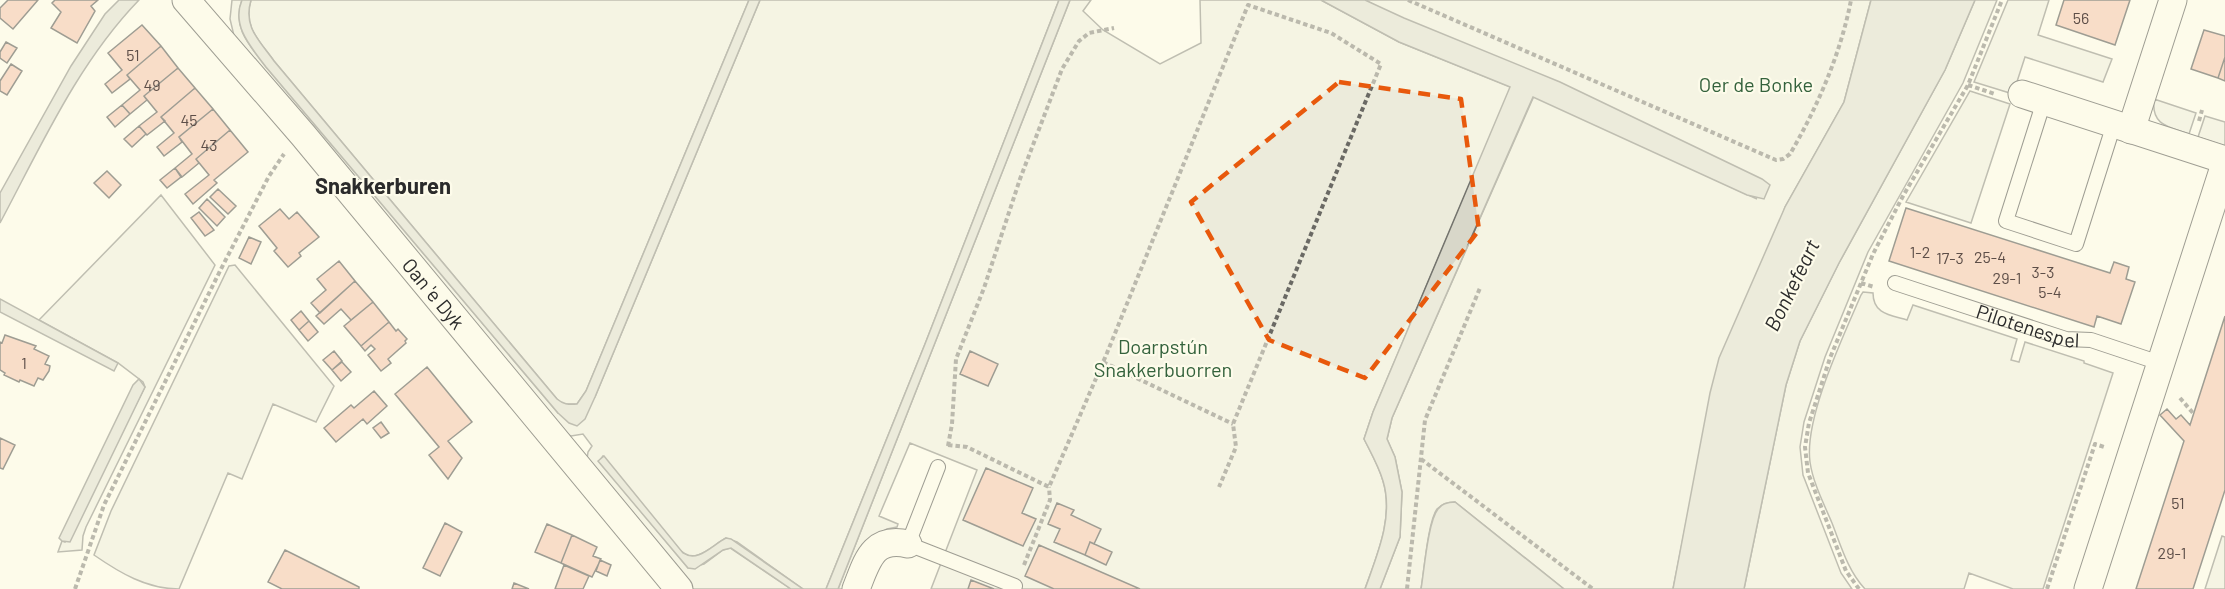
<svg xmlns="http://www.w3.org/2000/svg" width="2225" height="589" font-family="Barlow,sans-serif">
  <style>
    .green { fill: #ecebdb; stroke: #74746e; stroke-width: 1.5 }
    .water { fill: #d8d7c9; stroke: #74746e; stroke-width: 1.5 }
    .building { fill: #f2b8a0; stroke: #2b2b2b; stroke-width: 1.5 }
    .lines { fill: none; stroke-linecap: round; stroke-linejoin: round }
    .lane-casing { stroke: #2b2b2b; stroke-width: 16 }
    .street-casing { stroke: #2b2b2b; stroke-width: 29 }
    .path { stroke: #6a6964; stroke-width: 4; stroke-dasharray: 4.5 3; stroke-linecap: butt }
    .lane { stroke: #fdfbea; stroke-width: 14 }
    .street { stroke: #fdfbea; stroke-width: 27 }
    .marked { fill: none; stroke: #e8590c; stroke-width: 4.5; stroke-dasharray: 12 8; stroke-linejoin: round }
    .labels { text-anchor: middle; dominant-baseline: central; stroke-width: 4.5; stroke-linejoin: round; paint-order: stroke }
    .number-label { font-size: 16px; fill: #5d4e48 }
    .park-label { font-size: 20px; fill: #34623c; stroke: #fdfbea }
    .street-label { font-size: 20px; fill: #2b2b2b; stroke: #fdfbea }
    .water-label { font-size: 21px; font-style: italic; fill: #2b2b2b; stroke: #fdfbea }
    .quarter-label { font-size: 22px; font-weight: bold; fill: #2b2b2b; stroke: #fdfbea }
  </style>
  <rect width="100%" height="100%" fill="#fdfbea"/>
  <path class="green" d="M232,0h10c-11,27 9,47 24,67l292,346 37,-16 165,-397h299l-134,344 -99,245h-23l-66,-47 -11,-4c-16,9 -31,28 -47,11l-76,-93 -4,5 89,107 16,-4 19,-14 7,-2 61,41h-98l-106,-130 1,-7 4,-6 -9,-12 -12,2 -7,-3 -329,-393 -5,-21z
    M251,0h498l-163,391 -9,13h-15l-5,-5 -283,-338c-15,-21 -31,-34 -23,-61z
    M1070,0h21l-8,11 20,19 57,34 41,-21 -1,-43h121l78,42 112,45 -138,325 -9,27c7,13 15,28 19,42 11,36 -6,74 -18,108h-434l46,-119 -67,-27 -31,73 19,8 -1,3 -10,2 -14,8 -25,52h-10z
    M1365,0h506l-27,102 -59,105 -96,301 -16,81h-109l-109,-87c-7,0 -13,2 -18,7 -9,12 -13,63 -16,80h-41l20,-52 2,-45 -7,-35 -8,-18 5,-21 142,-322 223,103z
    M1975,0h22l-34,83 -95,169 -43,105 -21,65 -4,25 3,28 38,98 11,16h-108l42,-204 14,-44 39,-78 106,-193z
    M2008,0h41l-11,35 74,24 -9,23 -78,-25 -12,37 -39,-12z
    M1970,91l40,13 -39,119 -65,-21z
    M2154,99l42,14 -7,21c-20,-7 -38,-8 -35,-35z
    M2205,116l20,6v24l-27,-9z
    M161,195l54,70 -129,262 -3,9 -1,14 -24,2 4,-11 3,1 80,-155 -2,-5 -25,-19 -79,-43z
    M235,265l99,121 -18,36 -43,-18 -31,75 -14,-6 -49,116c-32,0 -59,-16 -85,-34l17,-44 118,-245z
    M1863,292l10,1c0,21 17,22 34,27l6,-15 104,34 -6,21 8,2 6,-20 59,19v2l29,10 -70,216h-30l-44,-16 -5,16h-99c-17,-18 -24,-43 -33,-66 -8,-19 -19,-40 -22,-61 -6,-44 33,-125 51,-167z
    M2222,536l3,1v52h-20z"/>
  <path class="water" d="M119,0h20c-61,63 -98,146 -139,223v-30l71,-127 34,-52z
    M242,0h9c-8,27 8,40 23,61l283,338c6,5 11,6 20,5l9,-13 163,-391h11l-165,397 -10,22 -8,7 -8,-3 -11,-10 -292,-346c-15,-20 -35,-41 -24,-67z
    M1059,0h11l-232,589h-12l99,-245z
    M1321,0h44l39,18 156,64 202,97 8,6 -6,14 -17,-4 -214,-98 -141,321 -5,21 8,18 7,35 -2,45 -20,52h-15c12,-34 29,-72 18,-108 -4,-14 -12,-28 -19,-42l9,-27 137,-325 -111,-45z
    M1871,0h104l-30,70 -106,193 -39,78 -14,44 -42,204h-71l37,-196 9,-35 66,-151 59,-105z
    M0,299l118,64 -4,8 -114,-59z
    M139,379l6,8 -75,155 -8,-1 -3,-3 74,-153z
    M604,456l79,97c15,10 29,-8 43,-15l5,1 72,50h-12l-60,-41 -8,2 -28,19 -7,-1 -90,-107z
    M1455,502l109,87h-143c3,-17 7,-68 17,-80 4,-6 10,-7 17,-7z"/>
  <path class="building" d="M8,0h30l-25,29 -13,-11v-10z
    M55,0h43l-7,6 4,5 -18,32 -26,-15 10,-16 -9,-9z
    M2064,0h66l-15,45 -59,-20z
    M142,25l19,21 -34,29 3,4 -18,14 -7,-9 17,-14 -14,-17z
    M2204,30l21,6v21l-7,21 -27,-9z
    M6,42l11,6 -10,15 -7,-5v-6z
    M161,46l17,22 -34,28 3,4 -17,14 -8,-9 18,-15 -13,-15z
    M2225,57v24l-7,-3z
    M11,64l11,7 -15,24 -7,-4v-10z
    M178,68l17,20 -34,29 4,4 -18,14 -8,-9 18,-14 -13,-16z
    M195,88l18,21 -34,28 3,5 -18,14 -7,-9 17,-14 -13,-16z
    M122,105l8,9 -15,13 -8,-10z
    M213,109l17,21 -34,29 3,4 -17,14 -7,-9 17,-14 -13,-17z
    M139,126l7,8 -14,13 -8,-8z
    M230,130l18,22 -34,28 3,3 -24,21 -8,-10 24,-19 -13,-16z
    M175,168l6,9 -14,11 -7,-8z
    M107,171l14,14 -12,13 -15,-15z
    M218,189l18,17 -8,8 -18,-17z
    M207,199l18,18 -8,9 -18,-18z
    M1906,208l204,65 4,-11 15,5 -3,12 9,3 -14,42 -24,-8 -3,11 -205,-66z
    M280,209l9,10 8,-7 22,25 -20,16 2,3 -13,11 -14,-16 3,-3 -18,-22z
    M199,212l15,18 -9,6 -14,-18z
    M249,237l12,5 -10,22 -12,-6z
    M339,261l16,20 -35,32 -9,-10 15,-13 -9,-11z
    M355,281l18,21 -22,18 -10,-11 -17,15 -8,-8z
    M373,302l16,20 -28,24 -17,-20z
    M301,311l8,10 -10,9 -8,-10z
    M2225,316v174l-32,99h-57l48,-148 -24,-26 7,-6 9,10 5,-4 9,10z
    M309,321l9,11 -10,9 -9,-11z
    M389,322l7,9 2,-2 9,10 -2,2 1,2 -18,16 3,4 -10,8 -13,-16 7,-6 -4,-4 -6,6 -4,-5z
    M5,335l31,11 -2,3 15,7 -4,8 5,2 -1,5 -6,9 -5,-2 -4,8 -14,-6 -1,2 -15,-7 1,-2 -5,-3v-28l2,1z
    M334,351l8,10 -10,9 -9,-10z
    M970,351l28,13 -10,22 -28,-12z
    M342,362l9,10 -10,9 -9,-11z
    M427,367l45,55 -24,19 14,17 -14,21 -19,-24 10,-8 -44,-53z
    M374,391l13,15 -20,18 -4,-5 -27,23 -12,-14 27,-23 3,3z
    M381,422l8,11 -8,5 -8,-10z
    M0,438l15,7 -12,24 -3,-1z
    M986,468l47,20 -11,25 14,6 -13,27 -60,-26z
    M1057,503l17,7 -3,5 30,14 -7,15 -4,-2 -5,13 -31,-13 6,-13 -12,-5z
    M445,523l17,9 -22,44 -17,-8z
    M547,524l25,11 -11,28 -26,-11z
    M572,535l25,12 -4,9 8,3 -9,18 -31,-14z
    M1090,542l22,10 -6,13 -21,-10z
    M1039,545l101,44h-86l-29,-13z
    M285,550l74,37v2h-77l-14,-7z
    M600,560l11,5 -4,11 -11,-5z
    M564,565l25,11 -6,13h-28z
    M971,580l23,9h-26z
    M514,583l15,6h-17z"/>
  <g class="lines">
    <defs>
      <g id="lane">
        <path d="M2044,101l-38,120 70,23 38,-120"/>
        <path id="s1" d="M1895,283l171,56 25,1 69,23"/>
        <path d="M938,467l-30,77 107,42"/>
      </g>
      <g id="street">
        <path id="s2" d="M186,0l117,135 376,454"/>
        <path d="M2022,94l203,66"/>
        <path d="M2131,130l42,-130"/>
        <path d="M856,589c11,-27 16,-53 52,-45"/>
        <path d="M2088,589l137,-425"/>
      </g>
    </defs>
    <use href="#lane" class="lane-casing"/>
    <use href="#street" class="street-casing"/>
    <path class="path" d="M1408,0l368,160 7,-1 7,-5c27,-46 51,-101 61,-154
      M1968,85l27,9
      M2199,121l3,-11
      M1861,283l13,4
      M1103,362l130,62
      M2180,398l13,15
      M948,445l19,2 82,40 58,-134 141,-348 83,28 50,31 -148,360 3,23 -17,40
      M948,446l4,-22 4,-65 28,-71 36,-109 42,-110 17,-28 10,-8 25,-5
      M1421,459l172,130
      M1024,565l26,-65 -1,-13
      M75,589l29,-84 117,-236 48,-93 15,-22
      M1407,589l18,-169 55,-132
      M1859,589l-13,-18 -38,-98 -3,-26 4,-24 21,-65 43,-104 30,-58 65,-111 34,-85
      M2047,589l48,-145 9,3"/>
    <use href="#lane" class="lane"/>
    <use href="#street" class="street"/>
  </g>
  <path d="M0 0H2225V589H0ZM1339,82l122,17 18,131 -114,148 -96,-38 -78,-138z" fill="#fdfbea" fill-opacity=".55" fill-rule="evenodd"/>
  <path class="marked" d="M1339,82l122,17 18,131 -114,148 -96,-38 -78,-138z"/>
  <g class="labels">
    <g class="number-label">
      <text x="2081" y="17">56</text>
      <text x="133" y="54">51</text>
      <text x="152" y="84">49</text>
      <text x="189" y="119">45</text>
      <text x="209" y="144">43</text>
      <text x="1920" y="251">1-2</text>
      <text x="1990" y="256">25-4</text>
      <text x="1950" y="257">17-3</text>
      <text x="2043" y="271">3-3</text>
      <text x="2007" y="277">29-1</text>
      <text x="2050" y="291">5-4</text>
      <text x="24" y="362">1</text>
      <text x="2178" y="502">51</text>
      <text x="2172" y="552">29-1</text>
    </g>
    <g class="park-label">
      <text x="1756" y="84">Oer de Bonke</text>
      <text x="1163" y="346">Doarpstún<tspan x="1163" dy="23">Snakkerbuorren</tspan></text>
    </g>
    <g class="street-label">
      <text stroke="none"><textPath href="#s2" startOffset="384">Oan 'e Dyk</textPath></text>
      <text stroke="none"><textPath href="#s1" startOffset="140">Pilotenespel</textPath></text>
    </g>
    <g class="water-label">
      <text transform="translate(1791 285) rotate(-64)">Bonkefeart</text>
    </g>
    <g class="quarter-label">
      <text x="383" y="185">Snakkerburen</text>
    </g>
  </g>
</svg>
